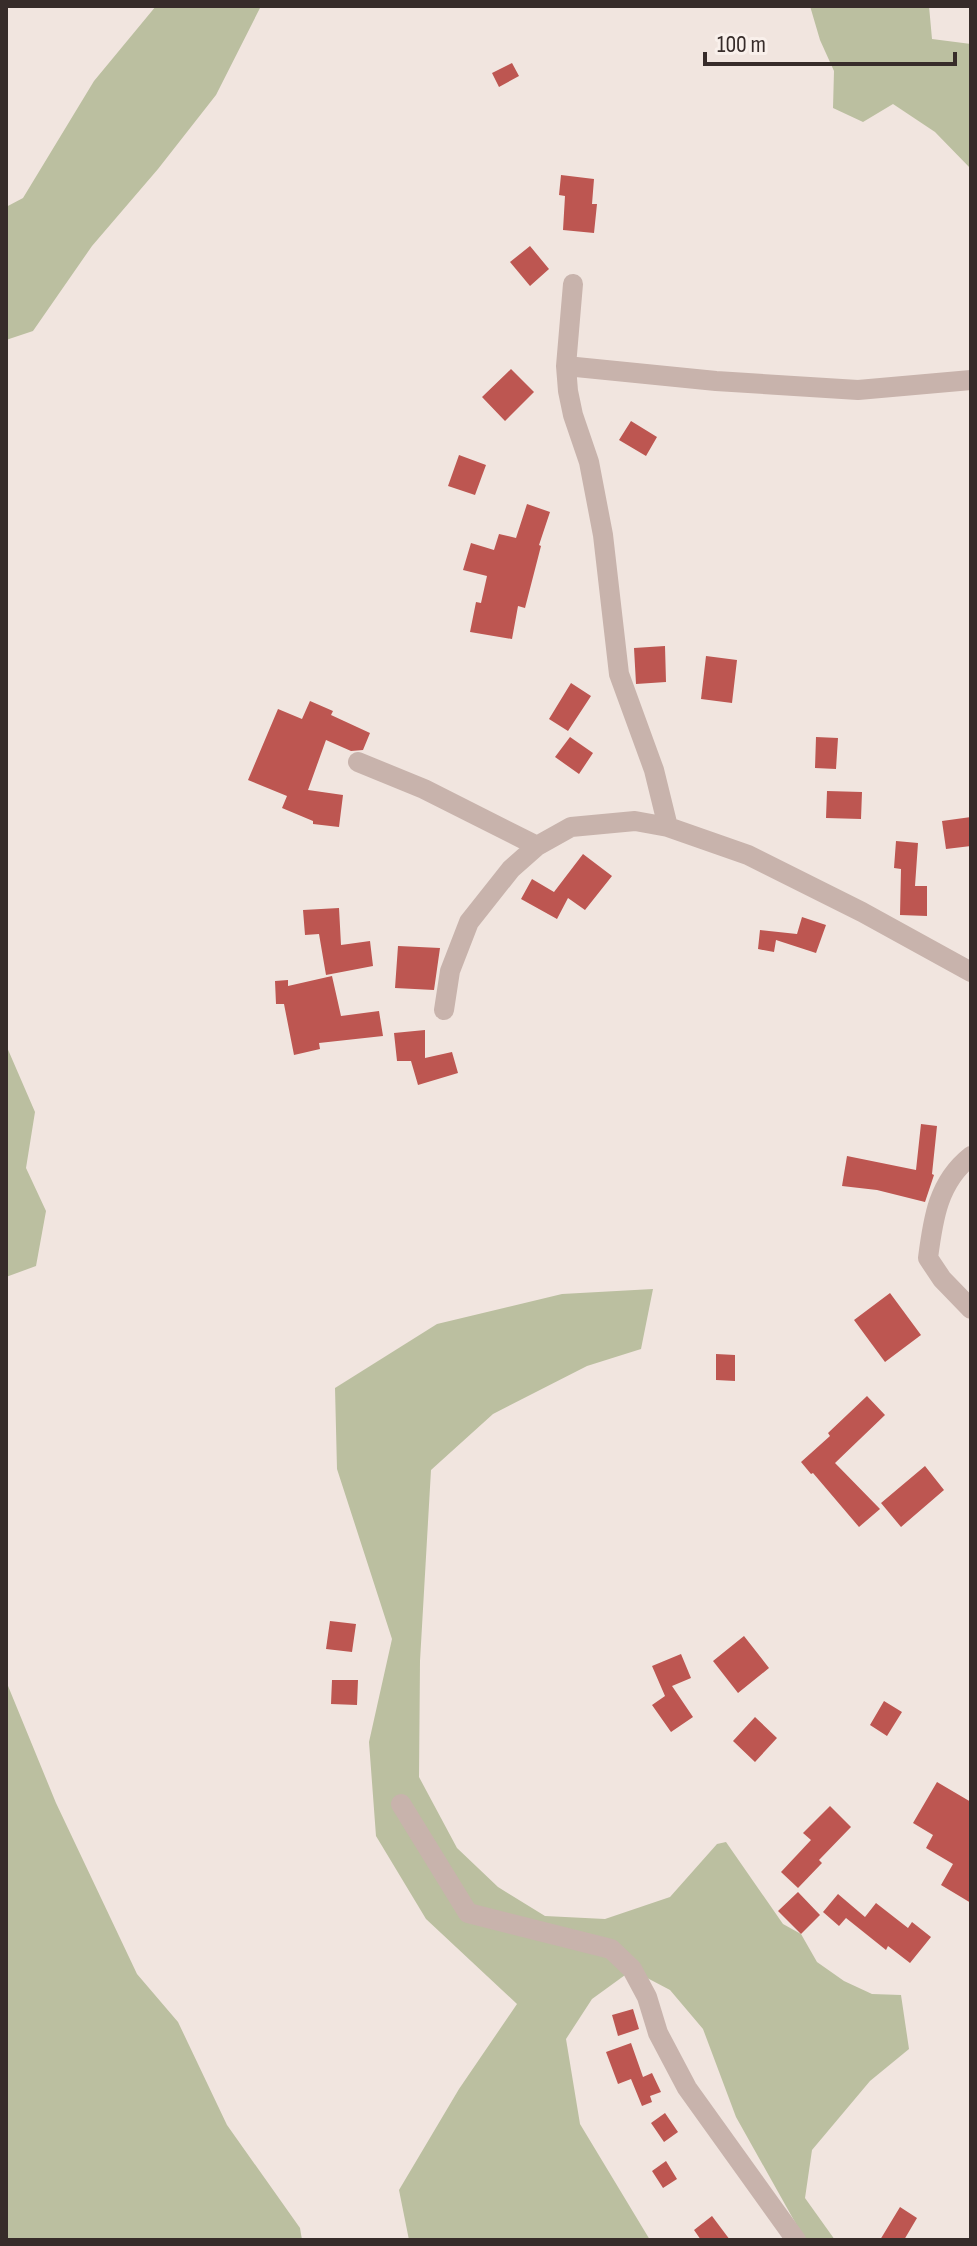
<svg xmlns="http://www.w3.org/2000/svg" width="977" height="2246" font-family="'Sofia Sans Condensed',sans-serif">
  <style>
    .green { fill: #bbbfa0 }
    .building { fill: #bd5651 }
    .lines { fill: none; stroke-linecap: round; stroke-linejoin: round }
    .minor { stroke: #c8b3ac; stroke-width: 20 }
  </style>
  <rect width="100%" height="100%" fill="#f1e5df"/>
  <path class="green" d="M156,6h105l-45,89 -58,74 -66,77 -59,85 -27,9v-133l17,-9 71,-117z
    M810,6h119l3,33 39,5v125l-36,-37 -42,-28 -30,18 -30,-14 1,-37 -14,-31z
    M6,1045l29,67 -9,56 20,43 -10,55 -30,11z
    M653,1289l-12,60 -54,17 -94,48 -62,56 -11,191 -1,116 38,71 41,39 47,29 60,3 65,-22 47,-53 9,-2 57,82 18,10 16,28 27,19 28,13 29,1 8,54 -39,32 -58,69 -7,48 30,42h-30l-69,-123 -33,-88 -33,-39 -38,-20 -40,29 -26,40 14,85 70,116h-241l-10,-50 60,-101 58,-85 -91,-85 -50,-83 -7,-94 23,-103 -55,-170 -2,-81 102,-64 125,-30z
    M6,1681l50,122 81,171 41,48 49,103 73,103 2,12h-296z"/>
  <path class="building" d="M512,63l7,13 -20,11 -7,-14z
    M561,175l33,4 -2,25h5l-3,29 -31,-3 2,-34 -6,-1z
    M530,246l19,23 -19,17 -20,-24z
    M511,369l23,23 -29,29 -23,-24z
    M631,421l26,16 -11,19 -27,-16z
    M459,455l27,10 -11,30 -27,-9z
    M527,504l23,8 -11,33 2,1 -16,62 -7,-2 -6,33 -42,-7 6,-30 5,1 6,-27 -24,-6 8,-27 23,7 5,-16 17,4z
    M665,646l1,36 -30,2 -2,-36z
    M706,656l31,4 -5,43 -31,-4z
    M571,683l20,13 -23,35 -19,-12z
    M310,701l23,10 -2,4 39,18 -7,17 -12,1 -25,-11 -18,50 35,5 -4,32 -26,-3v-3l-31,-13 5,-12 -39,-16 30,-71 24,10z
    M570,737l23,16 -14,21 -24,-17z
    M816,737l22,1 -2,31 -21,-1z
    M827,791l35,1 -1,27 -35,-1z
    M971,817v29l-25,3 -4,-28z
    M896,841l22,2 -3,43h12v30l-27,-1 1,-46 -7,-1z
    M583,854l29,22 -27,34 -17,-12 -11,21 -36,-20 11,-20 22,13z
    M339,908l2,37 29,-4 3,25 -47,9 -7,-41 -14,1 -2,-25z
    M802,917l24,8 -10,28 -40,-13 -2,12 -16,-3 2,-19 37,4z
    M398,946l42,2 -6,42 -39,-2z
    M332,976l9,40 38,-5 4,25 -64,7 1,6 -26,6 -10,-51h-8l-1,-23 13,-1v6z
    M425,1030v28l27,-6 6,21 -40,12 -7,-24h-14l-3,-28z
    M921,1124l16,2 -5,48 2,1 -9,27 -48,-12 -35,-4 5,-30 69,14z
    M890,1293l31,42 -36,27 -31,-42z
    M716,1354l19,1v26l-19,-1z
    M867,1396l18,19 -50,48 45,46 -21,18 -46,-54 -2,1 -10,-12 29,-26 -2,-3z
    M925,1466l19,24 -43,37 -20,-24z
    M330,1621l26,3 -4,28 -26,-3z
    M744,1636l25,32 -31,25 -25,-32z
    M681,1654l10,24 -19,8 21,31 -22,15 -19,-27 13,-9 -13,-30z
    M332,1680h26l-1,25 -26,-1z
    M884,1701l18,11 -15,24 -17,-11z
    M755,1717l22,21 -22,24 -22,-21z
    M937,1782l34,20v101l-30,-18 12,-21 -27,-16 7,-13 -20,-12z
    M830,1806l21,21 -32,33 3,3 -24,25 -17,-16 30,-32 -8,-7z
    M798,1892l22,23 -19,19 -23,-23z
    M838,1894l27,23 11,-14 32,25 4,-6 19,15 -21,26 -22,-17 -2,4 -40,-32 -7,8 -16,-14z
    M633,2009l6,20 -21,7 -6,-21z
    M631,2043l12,34 9,-4 9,19 -11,4 2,6 -10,4 -11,-27 -13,5 -12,-32z
    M665,2113l13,19 -14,10 -13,-19z
    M666,2161l11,18 -14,9 -11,-17z
    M900,2207l17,11 -13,22h-24z
    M712,2216l18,24h-29l-7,-10z"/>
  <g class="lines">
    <path class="minor" d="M573,284l-7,82 2,25 5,24 16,47 14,73 16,139 35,96 14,57
      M566,366l150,15 142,9 113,-10
      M358,762l66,27 113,57
      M444,1010l6,-39 19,-49 42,-53 26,-23 34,-19 64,-6 33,6 80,28 114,57 109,60
      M971,1156c-33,26 -38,63 -43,102l14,21 29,30
      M401,1804l67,109 143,36 21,20 15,28 11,36 29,55 109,152"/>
  </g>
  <rect width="977" height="2246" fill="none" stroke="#372c2a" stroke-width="16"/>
  <path d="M705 52v12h250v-12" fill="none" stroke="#372c2a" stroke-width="4"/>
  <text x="717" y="52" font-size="24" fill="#372c2a" stroke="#f9f0eb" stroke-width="6" paint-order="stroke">100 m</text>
</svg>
